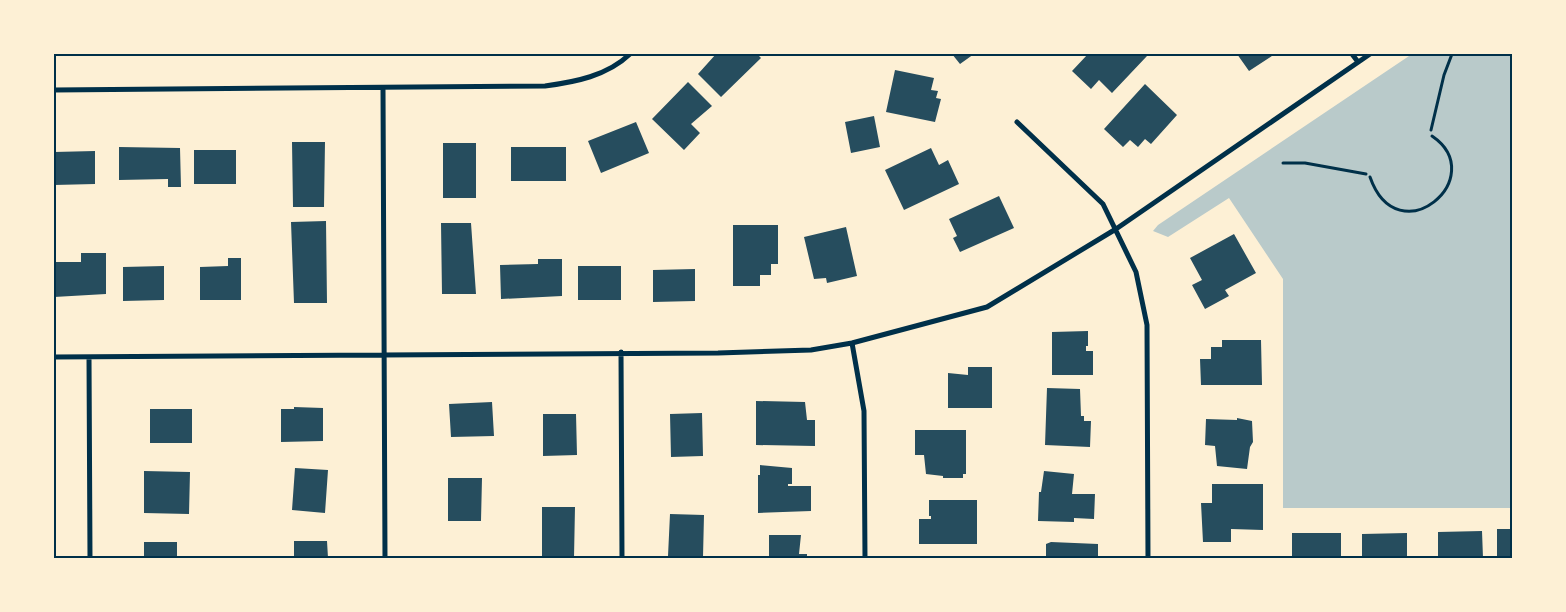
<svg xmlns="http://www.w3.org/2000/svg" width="1566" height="612" font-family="Karla,sans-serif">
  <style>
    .green { fill: #b9caca }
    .building { fill: #264d5e }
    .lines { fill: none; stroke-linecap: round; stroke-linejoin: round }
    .path { stroke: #003049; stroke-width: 3 }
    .minor { stroke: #003049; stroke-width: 5 }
    .neatline { fill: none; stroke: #003049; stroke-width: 2 }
  </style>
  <rect width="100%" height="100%" fill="#fdf0d5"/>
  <path class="green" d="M1412,54h100v454h-229v-229l-54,-81 -61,39 -15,-6 5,-6z"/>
  <path class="building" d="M716,54h41l4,4 -40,39 -23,-23z
    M952,54h22l-14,10z
    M1088,54h57l2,2 -35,37 -13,-13 -8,9 -19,-18z
    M1237,54h38l-26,17z
    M895,70l39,8 -3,12 7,1 -2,7 5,1 -6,23 -49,-10z
    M688,82l24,24 -21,18 9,9 -16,17 -32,-31z
    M1145,84l32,31 -26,29 -6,-5 -7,8 -8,-7 -7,7 -19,-18z
    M874,116l6,31 -29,6 -6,-31z
    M636,122l13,31 -48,20 -13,-32z
    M292,142h33l-1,65h-31z
    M443,143h33v55h-33z
    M119,147l61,1 1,39h-13v-8l-49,1z
    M511,147h55v34h-55z
    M931,148l8,17 9,-5 11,24 -55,26 -19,-40z
    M194,150h42v34h-42z
    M95,151v33l-41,1v-33z
    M999,196l15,32 -54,24 -7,-14 4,-2 -8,-17z
    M326,221l1,82h-33l-3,-81z
    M441,223h30l5,71h-34z
    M733,225h45v39h-7v11h-11v11h-27z
    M846,227l11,49 -30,7 -1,-5 -12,1 -10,-42z
    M1234,234l22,39 -31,17 4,6 -24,13 -13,-24 10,-5 -12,-22z
    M81,253h25v41l-52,3v-35h27z
    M228,258h13v42h-41v-33l28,-1z
    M538,259h24v37l-61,3 -1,-34 38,-1z
    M164,266v34l-41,1v-34z
    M578,266h43v34h-43z
    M695,269v32l-42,1v-32z
    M1088,331v15h-2v5h7v24h-41v-43z
    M1222,340h39l1,45h-61l-1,-26h11v-12h11z
    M968,367h24v41h-44v-35l20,2z
    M1047,388l33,1 1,27h3v5h7l-1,26 -45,-2z
    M756,401l49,1 2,18h8v26l-59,-1z
    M492,402l2,34 -43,1 -2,-33z
    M294,407l29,1v33l-42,1v-33h13z
    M150,409h42v34h-42z
    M702,413l1,43 -32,1 -1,-43z
    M543,414h33l1,41 -34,1z
    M1237,418l15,3 1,21 -3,5 -3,22 -30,-3 -2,-20 -10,-1 1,-26 31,1z
    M915,430h51v44h-3v4h-20v-2l-17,-2 -2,-19h-9z
    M760,465l32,3v16h-4v2h23v25l-53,2v-38h2z
    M295,468l33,2 -3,43 -33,-3z
    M144,471l46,1 -1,42 -45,-1z
    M1044,471l30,3 -2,20h23l-1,25 -20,-1v4l-36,-1 1,-29h2z
    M448,478h34l-1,43h-33z
    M1212,484h51v46l-32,-1v13h-28l-2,-39h11z
    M929,500h48v44h-58v-25h12v-3h-2z
    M542,507h33l-1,51h-32z
    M670,514l34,1 -1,42 -35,-1z
    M1497,529h15v29h-15z
    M1482,531l1,27h-45v-26z
    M1292,533h49v25h-49z
    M1407,533v25h-45v-24z
    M769,535h32l-2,19h8v4h-38z
    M294,541h33l1,17h-34z
    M144,542h33v16h-33z
    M1051,542l47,2v14h-52v-14z"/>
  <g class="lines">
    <path class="path" d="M1431,130l13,-55 8,-21
      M1283,163h22l61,11
      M1370,177c28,80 122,0 62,-41"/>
    <path class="minor" d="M1352,54l6,8
      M383,88l2,470
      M54,90l491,-4c30,-4 62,-10 85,-32
      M1017,122l86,82 33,68 11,53 1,233
      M852,343l12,68 1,147
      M621,352l1,206
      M54,357l664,-4 93,-3 41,-7 135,-36 129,-78 254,-175
      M89,357l1,201"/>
  </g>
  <rect width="1566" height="612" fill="none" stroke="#fdf0d5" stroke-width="110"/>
  <rect x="55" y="55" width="1456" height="502" class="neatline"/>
</svg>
